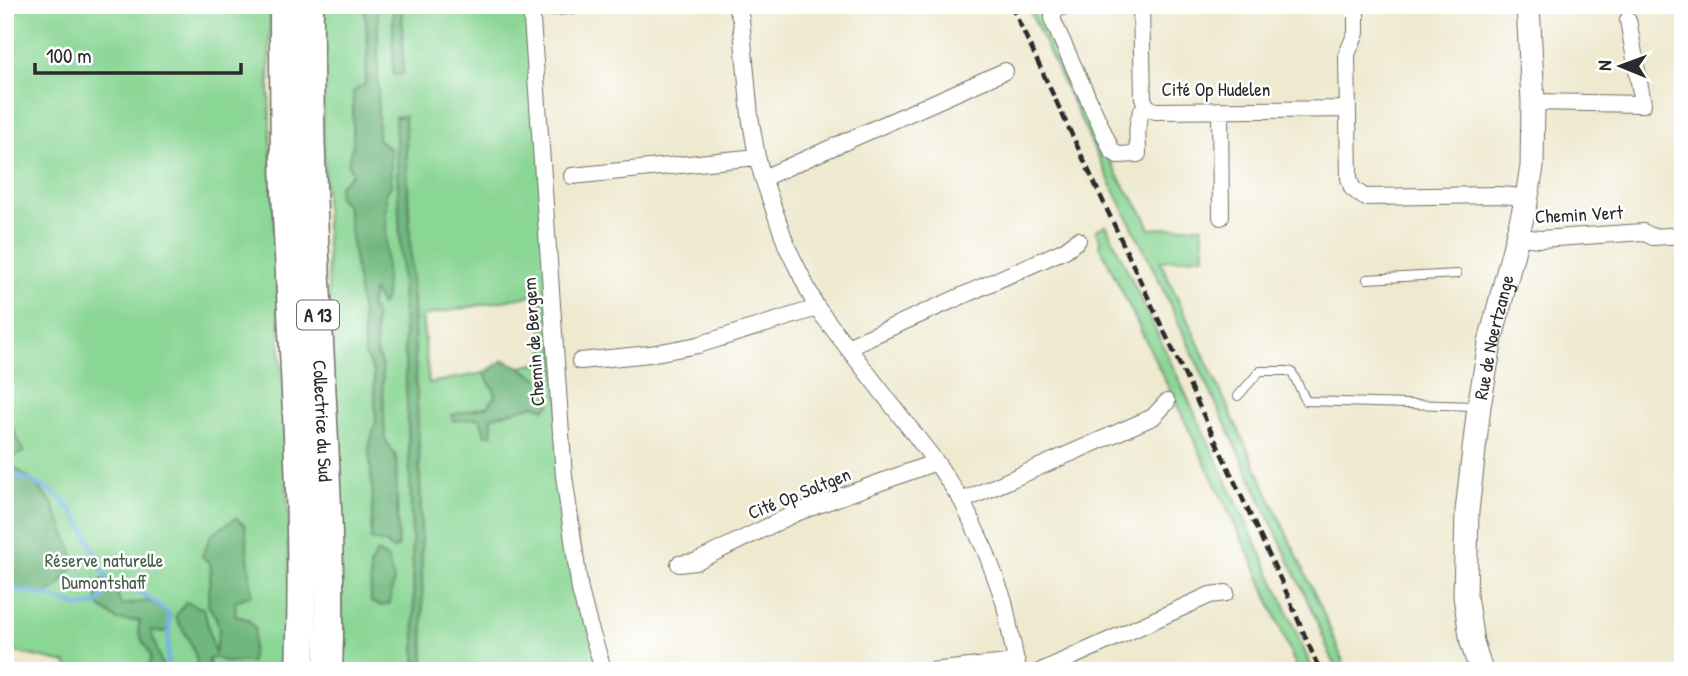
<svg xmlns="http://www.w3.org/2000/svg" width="1688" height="676" font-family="'Patrick Hand',sans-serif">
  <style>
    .green { fill: #8ad694; stroke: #5a8060; stroke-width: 2; fill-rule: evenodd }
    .forest { fill: #6fb77e; stroke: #4d7154; stroke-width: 2 }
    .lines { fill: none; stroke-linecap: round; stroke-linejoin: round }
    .stream { stroke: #74b2e7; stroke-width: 4.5 }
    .lane-casing { stroke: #6f6e64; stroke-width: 10 }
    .street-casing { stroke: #6f6e64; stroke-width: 18 }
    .secondary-casing { stroke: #6f6e64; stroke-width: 25 }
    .highway-casing { stroke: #6f6e64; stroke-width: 31 }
    .lane { stroke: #fff; stroke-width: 8 }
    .street { stroke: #fff; stroke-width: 16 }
    .secondary { stroke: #fff; stroke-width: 23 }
    .highway { stroke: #fff; stroke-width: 28 }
    .rail { stroke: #2b2b2b; stroke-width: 4.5; stroke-dasharray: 10 5; stroke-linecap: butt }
    .labels { text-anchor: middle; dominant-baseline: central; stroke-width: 5; stroke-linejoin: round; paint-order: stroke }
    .shield { fill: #fff; stroke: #6b6b6b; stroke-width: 2 }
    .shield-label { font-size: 18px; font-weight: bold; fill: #2b2b2b }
    .street-label { font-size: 19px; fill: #2b2b2b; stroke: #fff }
    .park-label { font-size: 19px; fill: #485e4a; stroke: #fff }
  </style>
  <rect width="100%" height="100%" fill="#fff"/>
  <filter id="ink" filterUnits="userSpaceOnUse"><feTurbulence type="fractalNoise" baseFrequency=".0143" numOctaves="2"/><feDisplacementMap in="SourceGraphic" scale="14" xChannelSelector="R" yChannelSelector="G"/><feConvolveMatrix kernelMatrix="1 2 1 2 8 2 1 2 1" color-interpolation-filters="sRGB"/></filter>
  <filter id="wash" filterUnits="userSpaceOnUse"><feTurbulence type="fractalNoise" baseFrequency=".00686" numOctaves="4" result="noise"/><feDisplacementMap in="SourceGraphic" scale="28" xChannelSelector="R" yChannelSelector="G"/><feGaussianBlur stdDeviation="1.57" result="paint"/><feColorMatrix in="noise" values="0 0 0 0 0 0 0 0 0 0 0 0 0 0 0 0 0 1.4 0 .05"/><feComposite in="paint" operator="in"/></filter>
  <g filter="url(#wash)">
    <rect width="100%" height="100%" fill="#eee9cf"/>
    <path class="green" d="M5,5h265l-1,84 3,92 18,361 -1,68 -5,61h-214l-4,-8 -61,-13z
      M322,5h42l4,41 -3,38 -12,8v52l-5,19 4,11 -13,12 8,20 15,108 3,41 9,17 2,50 -7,26 4,48 -2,43 25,-83 -11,-17 -3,-72 -6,-17 -1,-37 -5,-6 16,-115 5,-7v-35l-13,-11v-134h15v69l10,-1 -1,-68h138l-8,4 32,467 40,195h-180l-4,-196 -16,-359 -9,1 15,359 6,195h-74c-3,-222 -21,-444 -20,-666zM540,294l5,68 -25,5 29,19 -14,19 -44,12 1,17 -7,1 -4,-17 -29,-3 36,-9 8,-12 -12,-21 -55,10 -7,-67z
      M1027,5h10c25,57 50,114 79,168 10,20 27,34 34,56l52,-3 2,30 -44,5 162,349 25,61h-10l-24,-59 -161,-346 -42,-84z
      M1106,225l173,367 34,79h-15l-44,-107 -155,-320 2,-2 -5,-12z"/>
    <path class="forest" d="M364,5h14v134l13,11v36l-5,6v106l-5,7 -8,-14 -3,16 5,6 1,37 6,17 3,72 11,17 2,91 -6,2 -7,-6 -14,-3 2,-44 -4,-48 7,-27 -2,-49 -9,-17 -3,-41 -15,-108 -9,-9 1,-11 13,-12 -4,-11 5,-19v-52l12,-8 3,-38z
      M393,5h9l1,69 -10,1z
      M405,116l15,359 4,196h-8l-6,-195 -15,-359z
      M504,360l16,7 29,19 1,19 -6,4 -9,-4 -43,12v18h-7l-5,-17 -27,3 -1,-6 37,-9 7,-12 -12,-21z
      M5,412l19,40 -11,5 -6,5 26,19 19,22 20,47 1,17 -17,22 -13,5 -34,-5 -4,3z
      M236,518l9,7 7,70 -17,6 1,15 11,3 8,9 -4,34h-26l-10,-5 -7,3 4,11h-14c-1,-21 -12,-37 -23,-54l11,-15 18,7 11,45 4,-24 -3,-12 -8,-13 3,-40 -9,-9 9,-21z
      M377,552l10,6 7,22 -5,24 -8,2 -10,-4 -1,-37z
      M108,577l6,7 7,21 27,-4 21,13 1,12 -6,6 -13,-1 13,40h-18c12,-19 -3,-22 -7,-39 -1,-3 0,-8 1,-11l-23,-1 -20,-16 1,-22z"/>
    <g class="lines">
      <path class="stream" d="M5,472c45,14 64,25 85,69 6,14 10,32 23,42 5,4 14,4 20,6 14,6 25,15 36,25 1,19 -3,38 -1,57
        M5,588l38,6 37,13 17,-3 17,-20"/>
    </g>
  </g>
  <g filter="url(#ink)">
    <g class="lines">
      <defs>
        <path id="lane" d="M1367,279l90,-5
          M1238,396l22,-25h27l5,1 14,29 170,5"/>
        <path id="street" d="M531,5l33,471 16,114 9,35 15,46
          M735,5l6,14 9,97 7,41 6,21 24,69 30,61 119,154 26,39 24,51 18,49 14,70
          M1066,5l-9,4 -4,5v7l59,130 6,4 20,-1c0,-16 -4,-36 8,-48
          M1141,5l2,93 3,8 9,5 192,-2
          M1356,5v28l-9,21 2,124 3,10 12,9 133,-2 16,1 13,6
          M532,9l45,-4
          M1533,102l110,2 -15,-84
          M1220,110l1,107
          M572,176l185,-19
          M763,178l242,-107
          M1517,237l24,2 102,-7 10,5 30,-2
          M847,347l218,-97 13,-10
          M580,361l70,-7 48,-9 119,-37
          M962,501l191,-84 14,-15
          M679,564l16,-2 101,-49 140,-51
          M931,671l86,-9
          M1041,671l169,-76 16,-2"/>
        <g id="secondary">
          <path id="s1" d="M1481,671l-9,-29 -7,-46 2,-85 12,-105 12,-68 35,-136 6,-35 1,-65 -5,-97"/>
        </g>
        <g id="highway">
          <path d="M284,5c0,62 0,125 2,187 7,160 20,319 14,479"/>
          <path id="s2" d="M309,5c-1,119 5,238 11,357 5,103 12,206 8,309"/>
        </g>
      </defs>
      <use href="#lane" class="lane-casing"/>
      <use href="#street" class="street-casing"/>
      <use href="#secondary" class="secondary-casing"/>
      <use href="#highway" class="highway-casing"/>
      <use href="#lane" class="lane"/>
      <use href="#street" class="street"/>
      <use href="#secondary" class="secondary"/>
      <use href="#highway" class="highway"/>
      <path class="rail" d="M1011,5l273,582 36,84"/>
    </g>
  </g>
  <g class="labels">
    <rect class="shield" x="297" y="300.5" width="42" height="29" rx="5"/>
    <g class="shield-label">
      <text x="318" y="315">A 13</text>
    </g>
    <g class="street-label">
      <text x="1216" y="89">Cité Op Hudelen</text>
      <text transform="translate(1579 214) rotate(-3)">Chemin Vert</text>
      <text stroke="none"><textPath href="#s1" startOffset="338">Rue de Noertzange</textPath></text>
      <text transform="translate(533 342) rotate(-94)">Chemin de Bergem</text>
      <text stroke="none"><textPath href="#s2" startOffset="416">Collectrice du Sud</textPath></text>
      <text transform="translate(799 493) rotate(-22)">Cité Op Soltgen</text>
    </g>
    <g class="park-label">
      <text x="104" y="560">Réserve naturelle<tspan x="104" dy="22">Dumontshaff</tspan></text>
    </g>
  </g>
  <rect width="1688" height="676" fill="none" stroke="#fff" stroke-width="28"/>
  <g transform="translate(1621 66) rotate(271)" stroke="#ffffff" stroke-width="5" paint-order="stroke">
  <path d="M0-5L12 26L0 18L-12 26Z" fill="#2b2b2b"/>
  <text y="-10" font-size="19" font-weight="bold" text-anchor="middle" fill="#2b2b2b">N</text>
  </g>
  <path d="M35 63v10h206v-10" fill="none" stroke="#2b2b2b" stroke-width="3.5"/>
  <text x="46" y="63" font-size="21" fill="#2b2b2b" stroke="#ffffff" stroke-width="5" paint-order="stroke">100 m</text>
</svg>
